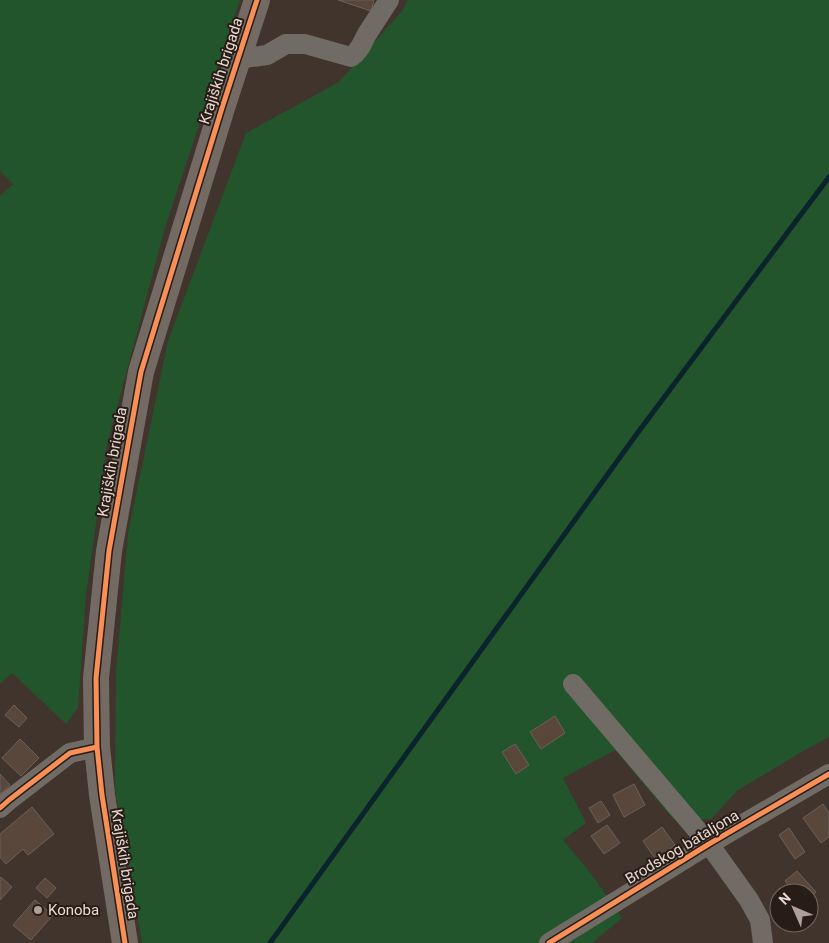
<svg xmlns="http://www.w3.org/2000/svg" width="829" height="943" font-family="Roboto,sans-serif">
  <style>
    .green { fill: #22552b }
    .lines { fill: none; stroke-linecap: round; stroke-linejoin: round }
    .stream { stroke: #0a232d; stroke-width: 5 }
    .building { fill: #59473b; stroke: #6c615a }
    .minor { stroke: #716b66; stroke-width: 20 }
    .major { stroke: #736a63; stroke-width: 26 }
    .cycleway-casing { stroke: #271c16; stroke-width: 8 }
    .cycleway { stroke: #f78f57; stroke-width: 5 }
    .poi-dot { fill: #ae9f97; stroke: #271c16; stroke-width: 2 }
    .labels { text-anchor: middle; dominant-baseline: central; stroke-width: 4; stroke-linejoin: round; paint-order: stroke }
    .street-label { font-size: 15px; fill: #e9d9d1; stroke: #271c16 }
    .poi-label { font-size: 15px; fill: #e9d9d1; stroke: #271c16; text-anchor: start }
  </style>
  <rect width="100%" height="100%" fill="#41342c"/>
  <path class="green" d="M0,0h240l-75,228 -58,217 -21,150 -8,112 -12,17 -54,-51 -12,11v-488l13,-12 -13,-13z
    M408,0h421v737l-24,13 -67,40 -27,29h-38l-58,-69 -52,28 23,45 -23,17 29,35 30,43 -30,25h-450l-27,-154 1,-117 12,-139 40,-192 78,-208 93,-51 63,-71z"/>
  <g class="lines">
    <path class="stream" d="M270,943l366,-508 193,-258"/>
  </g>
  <path class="building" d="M338,0h36l-3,11z
    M14,705l13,13 -8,9 -14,-12z
    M555,716l10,17 -24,16 -11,-17z
    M20,739l19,19 -18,18 -19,-18z
    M515,744l14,21 -13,9 -14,-22z
    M0,774l10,11 -10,9z
    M634,784l11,21 -21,12 -11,-22z
    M601,801l9,14 -12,8 -9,-15z
    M823,804l6,9v24l-8,6 -18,-25z
    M32,807l22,27 -26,21 -5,-6 -17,15 -6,-7v-23z
    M607,825l13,18 -16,11 -13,-18z
    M662,827l13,18 -19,15 -13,-19z
    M789,828l16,24 -10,7 -16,-24z
    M797,871l19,21 -7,6v-5h-14l-10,-12z
    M1,877l11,10 -12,13v-22z
    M45,878l11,10 -9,10 -11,-10z
    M35,900l18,15 -22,25 -18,-15z"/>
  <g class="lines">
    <path class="minor" d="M238,59l29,-4 19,-11h19l46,13c9,-6 11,-14 16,-23 7,-11 15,-23 22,-34
      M573,684l136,160 40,56 11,20 3,23
      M0,808l9,-8 61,-47 27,-6
      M549,943l160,-99 120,-70"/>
    <path class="major" d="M125,943l-23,-148 -5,-48 -1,-69 13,-127 32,-179 81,-264 35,-108"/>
    <defs>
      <path id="cycleway" d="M0,808l9,-8 61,-47 27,-6
        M125,943l-23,-148 -5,-48 -1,-69 13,-127 32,-179 81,-264 35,-108
        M549,943l160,-99 120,-70"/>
    </defs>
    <use href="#cycleway" class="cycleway-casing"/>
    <use href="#cycleway" class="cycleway"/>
  </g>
  <circle class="poi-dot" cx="38" cy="910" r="5"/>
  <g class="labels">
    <g class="street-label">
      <text transform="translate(221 71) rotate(-72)">Krajiških brigada</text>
      <text transform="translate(112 462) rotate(-80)">Krajiških brigada</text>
      <text transform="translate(682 847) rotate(-31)">Brodskog bataljona</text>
      <text transform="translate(125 864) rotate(81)">Krajiških brigada</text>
    </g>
    <g class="poi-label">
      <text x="48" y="910">Konoba</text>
    </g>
  </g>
  <g transform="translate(794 908) rotate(315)"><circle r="24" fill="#271c16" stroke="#756861"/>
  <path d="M0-4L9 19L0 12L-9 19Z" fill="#ae9f97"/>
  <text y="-8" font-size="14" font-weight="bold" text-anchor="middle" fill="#e9d9d1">N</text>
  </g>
</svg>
